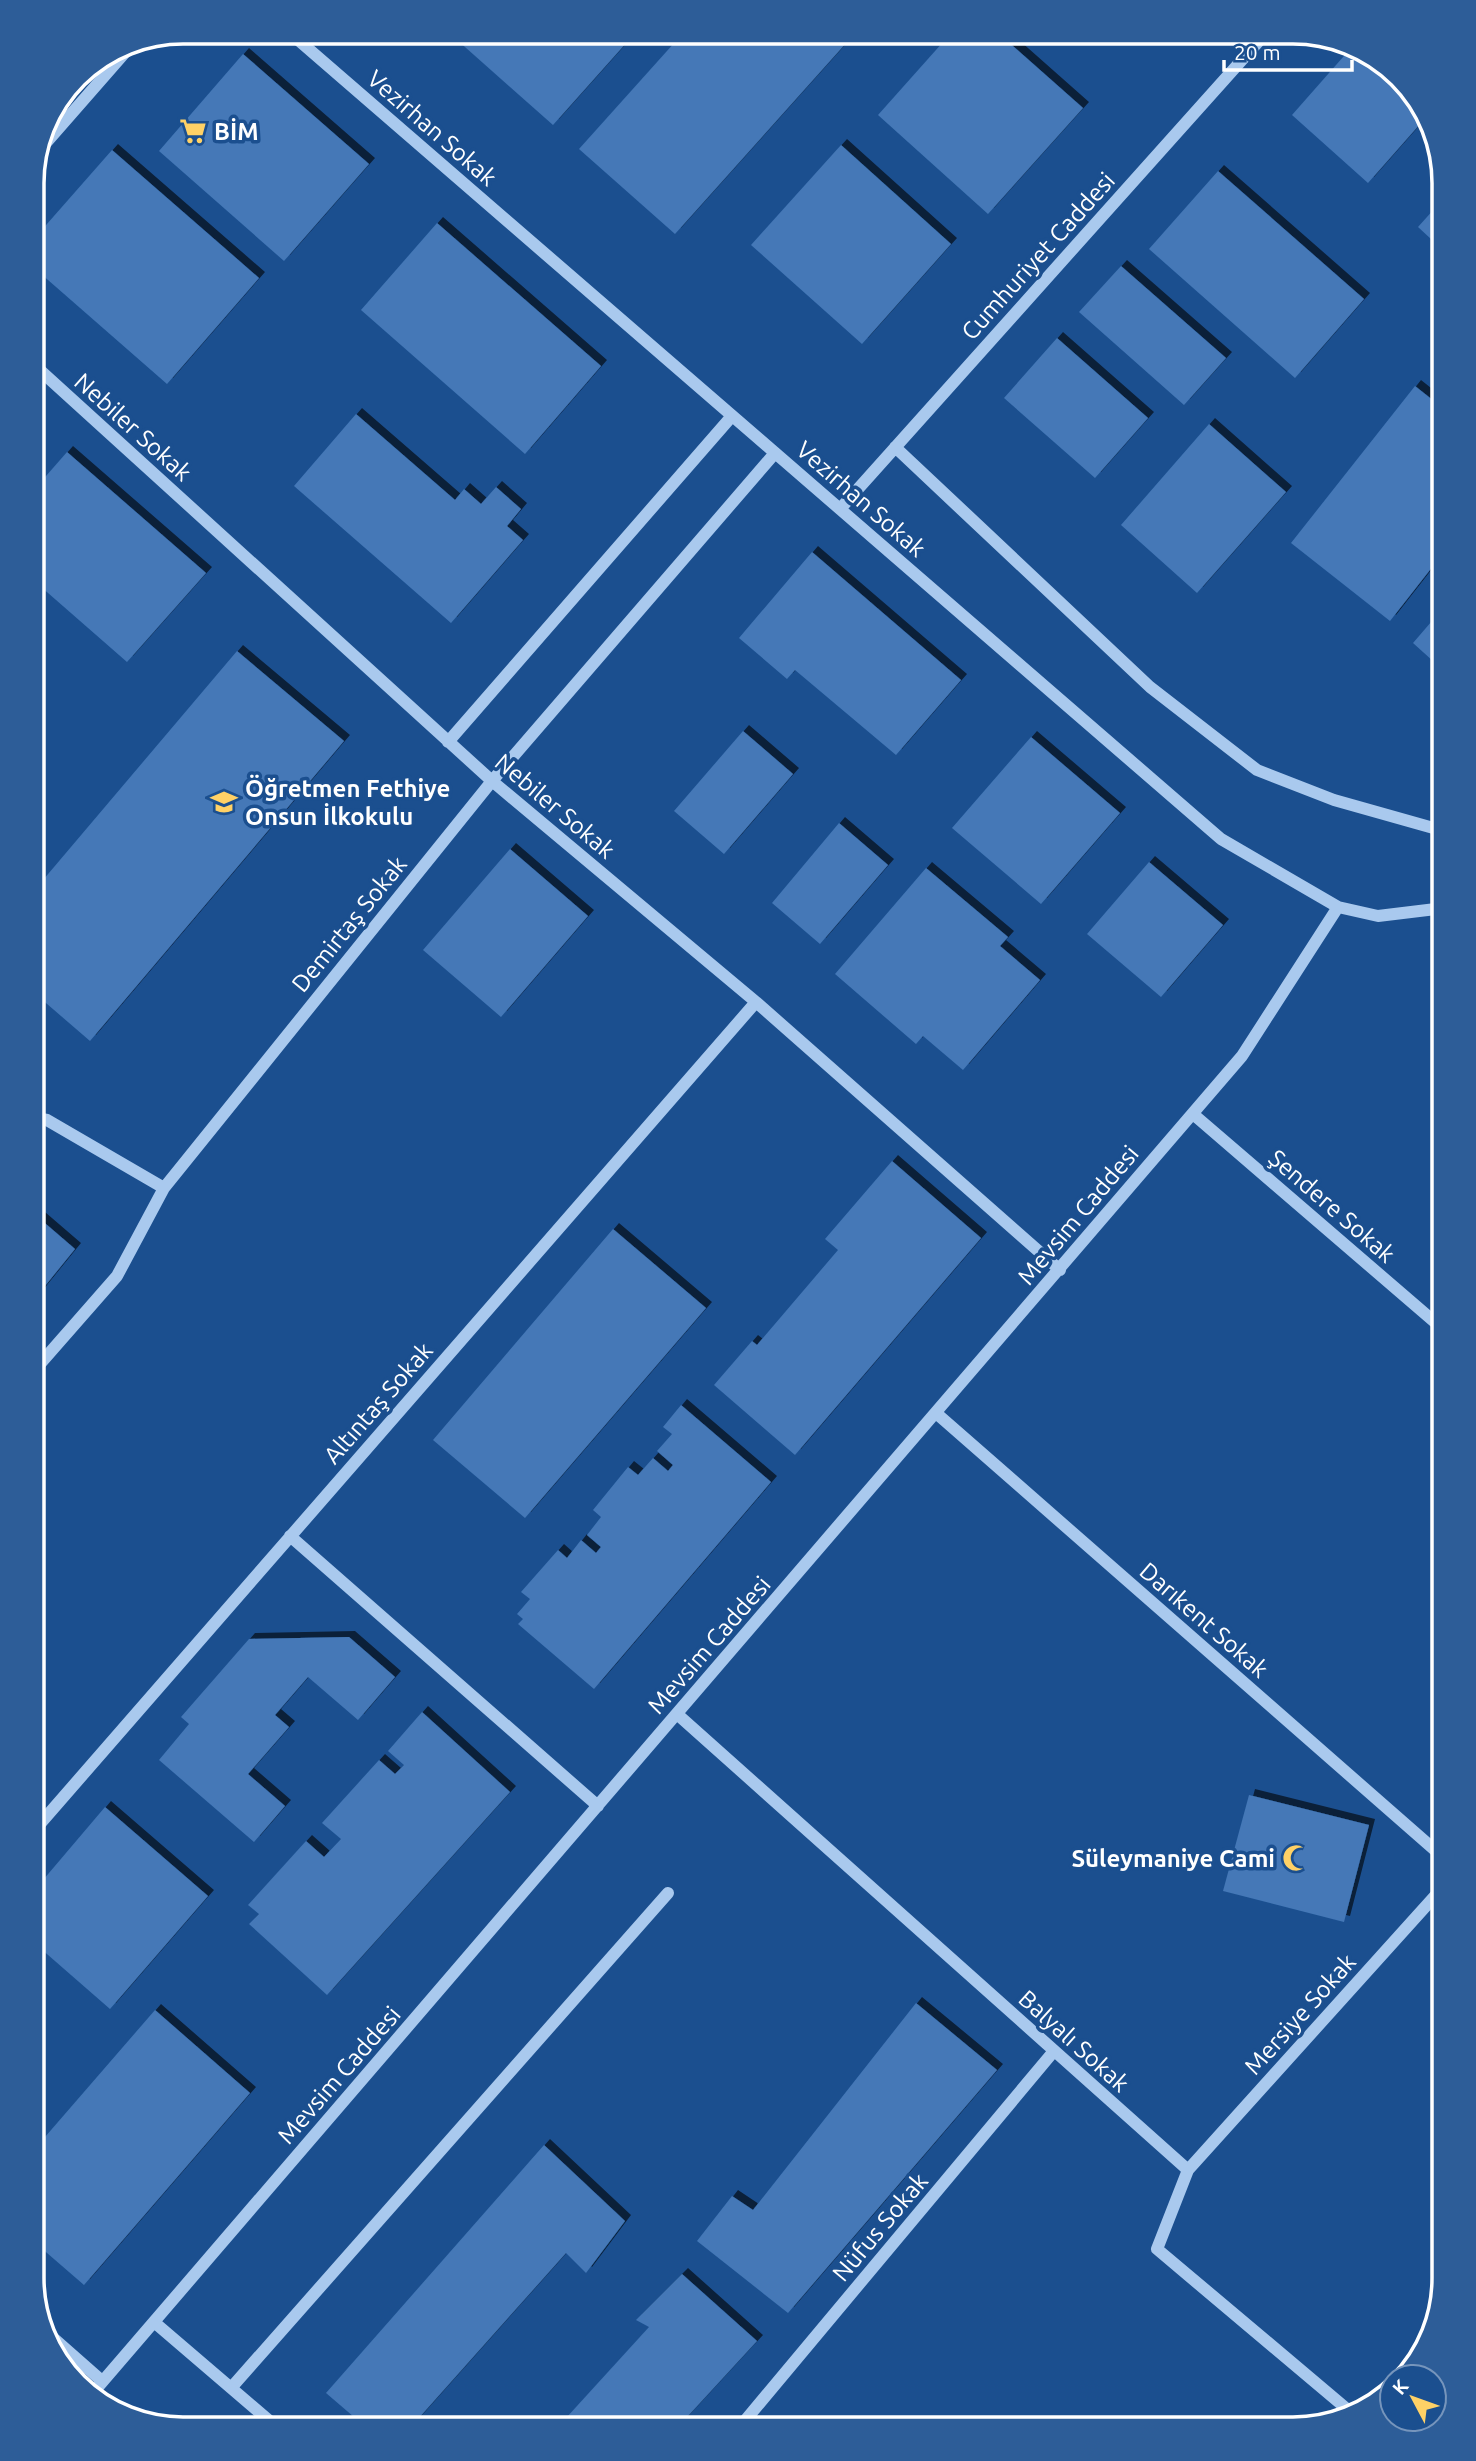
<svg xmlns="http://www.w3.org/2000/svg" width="1476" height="2461" font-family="Ubuntu,sans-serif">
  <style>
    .building { fill: #4478b7; filter: url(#shadow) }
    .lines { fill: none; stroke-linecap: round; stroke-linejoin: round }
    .minor { stroke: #a9c9ee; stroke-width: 12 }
    .labels { text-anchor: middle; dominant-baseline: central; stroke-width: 7; stroke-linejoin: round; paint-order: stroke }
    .street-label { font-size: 24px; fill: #fff; stroke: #1b4f8f }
    .poi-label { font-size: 24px; font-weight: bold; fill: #fff; stroke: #1b4f8f; text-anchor: start }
    .rim { fill: none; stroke: #fff; stroke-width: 3.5 }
  </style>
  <defs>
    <filter id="shadow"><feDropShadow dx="6" dy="-6" stdDeviation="0" flood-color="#0009"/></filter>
  </defs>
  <rect width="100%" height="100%" fill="#1b4f8f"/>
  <path class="building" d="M462,32h174l-83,93 -97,-86z
    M684,32h172l-181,202 -96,-85z
    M952,32h45l86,76 -95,106 -110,-99z
    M1351,48l27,9 50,58 -60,68 -76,-68z
    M243,54l126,110 -85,97 -125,-110z
    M841,145l110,99 -89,100 -111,-99z
    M112,150l147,128 -92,106 -135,-118v-25z
    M1218,171l146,128 -69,79 -146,-129z
    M1444,198v53l-26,-24z
    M437,223l164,143 -76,88 -164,-144z
    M1121,266l105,92 -42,47 -105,-93z
    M1057,338l91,80 -53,60 -91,-80z
    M1415,386l29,23v143l-54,69 -99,-78z
    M356,414l99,86 9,-11 17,15 15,-17 25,22 -14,17 16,14 -72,83 -157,-137z
    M1209,424l77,68 -89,101 -76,-68z
    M67,452l139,121 -79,89 -95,-83v-87z
    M812,552l149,128 -65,75 -101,-85 -8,9 -48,-41z
    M1444,607v64l-31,-28z
    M237,651l107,90 -254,300 -58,-50v-98z
    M743,731l50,43 -69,80 -50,-43z
    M1031,737l89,76 -79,91 -89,-76z
    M839,823l49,42 -68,79 -48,-41z
    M510,849l78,67 -87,101 -78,-67z
    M1149,862l74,63 -62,72 -74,-63z
    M926,868l82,69 -8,9 40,34 -77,90 -40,-34 -7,8 -81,-70z
    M892,1161l89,77 -186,217 -81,-70 38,-44 5,4 81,-95 -13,-11z
    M32,1212l43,37 -43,53z
    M613,1229l93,79 -181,210 -92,-78z
    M681,1405l90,77 -177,207 -76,-65 5,-5 -6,-5 13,-15 -9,-7 37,-42 9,8 14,-18 15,13 5,-6 -14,-12 14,-18 -8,-7 35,-43 10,8 15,-17 15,13 5,-6 -16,-14 15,-17 -9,-7z
    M349,1637l46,40 -37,43 -50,-43 -33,38 14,12 -41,47 37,32 -31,36 -95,-82 30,-36 -8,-7 68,-78z
    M422,1712l88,80 -183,203 -78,-71 10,-10 -11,-9 58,-64 18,16 17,-18 -19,-16 57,-63 16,14 9,-9 -16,-14z
    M1249,1795l120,30 -25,97 -121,-31z
    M105,1807l103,89 -98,113 -78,-68v-48z
    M916,2003l81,67 -209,243 -91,-72 35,-45 21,14z
    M155,2010l95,83 -166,192 -52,-45v-88z
    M544,2145l81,76 -39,52 -20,-20 -157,176h-41l-42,-36z
    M682,2274l75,67 -81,88h-120l93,-102 -13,-7z"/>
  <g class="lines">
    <path class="minor" d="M289,32l932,807 117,68 40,9 66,-8
      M37,153l98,-112
      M32,363l460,418 264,221 304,268
      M895,447l255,240 107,83 77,30 110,31
      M840,509l427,-477
      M448,742l284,-326
      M1193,1114l251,216
      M32,1117l15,3 117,68
      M32,1373l85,-97 47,-88 328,-407 283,-328
      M936,1413l508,445
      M290,1536l308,270
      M677,1714l511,456 -31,79 197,166
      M32,1833l724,-831
      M1188,2170l256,-284
      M154,2322l125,107
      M43,2329l59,52
      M231,2388l437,-495
      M91,2395l1151,-1339 96,-149
      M738,2429l316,-378"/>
  </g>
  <defs>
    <symbol id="supermarket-bare" viewBox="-9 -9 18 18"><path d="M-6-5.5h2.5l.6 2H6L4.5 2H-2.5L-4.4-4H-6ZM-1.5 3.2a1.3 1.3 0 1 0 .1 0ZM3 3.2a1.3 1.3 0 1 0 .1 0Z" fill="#ffd166" stroke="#1b4f8f" stroke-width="2.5" paint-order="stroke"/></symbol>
    <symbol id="school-bare" viewBox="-9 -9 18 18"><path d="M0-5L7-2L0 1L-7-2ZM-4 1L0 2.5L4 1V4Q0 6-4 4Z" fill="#ffd166" stroke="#1b4f8f" stroke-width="2.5" paint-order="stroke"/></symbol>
    <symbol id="mosque-bare" viewBox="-9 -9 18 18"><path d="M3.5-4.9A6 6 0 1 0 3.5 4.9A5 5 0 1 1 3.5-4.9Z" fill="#ffd166" stroke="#1b4f8f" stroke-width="2.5" paint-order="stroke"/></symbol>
  </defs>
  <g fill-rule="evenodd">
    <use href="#supermarket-bare" x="174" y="112" width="38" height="38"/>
    <use href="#school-bare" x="205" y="783" width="38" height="38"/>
    <use href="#mosque-bare" x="1277" y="1839" width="38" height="38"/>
  </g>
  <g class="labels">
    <g class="street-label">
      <text transform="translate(432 128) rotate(41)">Vezirhan Sokak</text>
      <text transform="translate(1038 256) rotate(-48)">Cumhuriyet Caddesi</text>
      <text transform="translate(133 427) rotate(42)">Nebiler Sokak</text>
      <text transform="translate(861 499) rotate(41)">Vezirhan Sokak</text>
      <text transform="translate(555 806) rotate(40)">Nebiler Sokak</text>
      <text transform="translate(349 924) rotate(-51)">Demirtaş Sokak</text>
      <text transform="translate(1332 1206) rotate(41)">Şendere Sokak</text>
      <text transform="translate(1078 1215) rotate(-50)">Mevsim Caddesi</text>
      <text transform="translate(378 1403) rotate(-49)">Altıntaş Sokak</text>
      <text transform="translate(1204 1620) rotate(41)">Darıkent Sokak</text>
      <text transform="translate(709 1645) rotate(-49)">Mevsim Caddesi</text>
      <text transform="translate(1300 2014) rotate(-48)">Mersiye Sokak</text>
      <text transform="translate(1074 2041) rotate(42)">Balyalı Sokak</text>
      <text transform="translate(339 2075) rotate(-49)">Mevsim Caddesi</text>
      <text transform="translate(880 2227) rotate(-50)">Nüfus Sokak</text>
    </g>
    <g class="poi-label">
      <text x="214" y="131">BİM</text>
      <text x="245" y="788">Öğretmen Fethiye<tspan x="245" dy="28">Onsun İlkokulu</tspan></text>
      <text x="1275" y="1858" text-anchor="end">Süleymaniye Cami</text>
    </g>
  </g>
  <path d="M0 0H1476V2461H0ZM183 44H1293A139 139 0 0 1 1432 183V2278A139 139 0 0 1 1293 2417H183A139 139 0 0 1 44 2278V183A139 139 0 0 1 183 44Z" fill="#2d5d98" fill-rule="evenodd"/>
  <path class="rim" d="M183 44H1293A139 139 0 0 1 1432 183V2278A139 139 0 0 1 1293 2417H183A139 139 0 0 1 44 2278V183A139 139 0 0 1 183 44Z"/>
  <g transform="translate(1413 2398) rotate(311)"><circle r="33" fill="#1b4f8f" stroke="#7695bc" stroke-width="2"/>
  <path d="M0-5L12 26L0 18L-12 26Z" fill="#ffd166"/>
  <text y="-10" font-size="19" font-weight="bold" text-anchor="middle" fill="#ffffff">K</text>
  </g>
  <path d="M1224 60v10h128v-10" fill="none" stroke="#ffffff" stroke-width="3.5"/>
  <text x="1234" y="60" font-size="21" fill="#ffffff" stroke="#1b4f8f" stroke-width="5" paint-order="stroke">20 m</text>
</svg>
